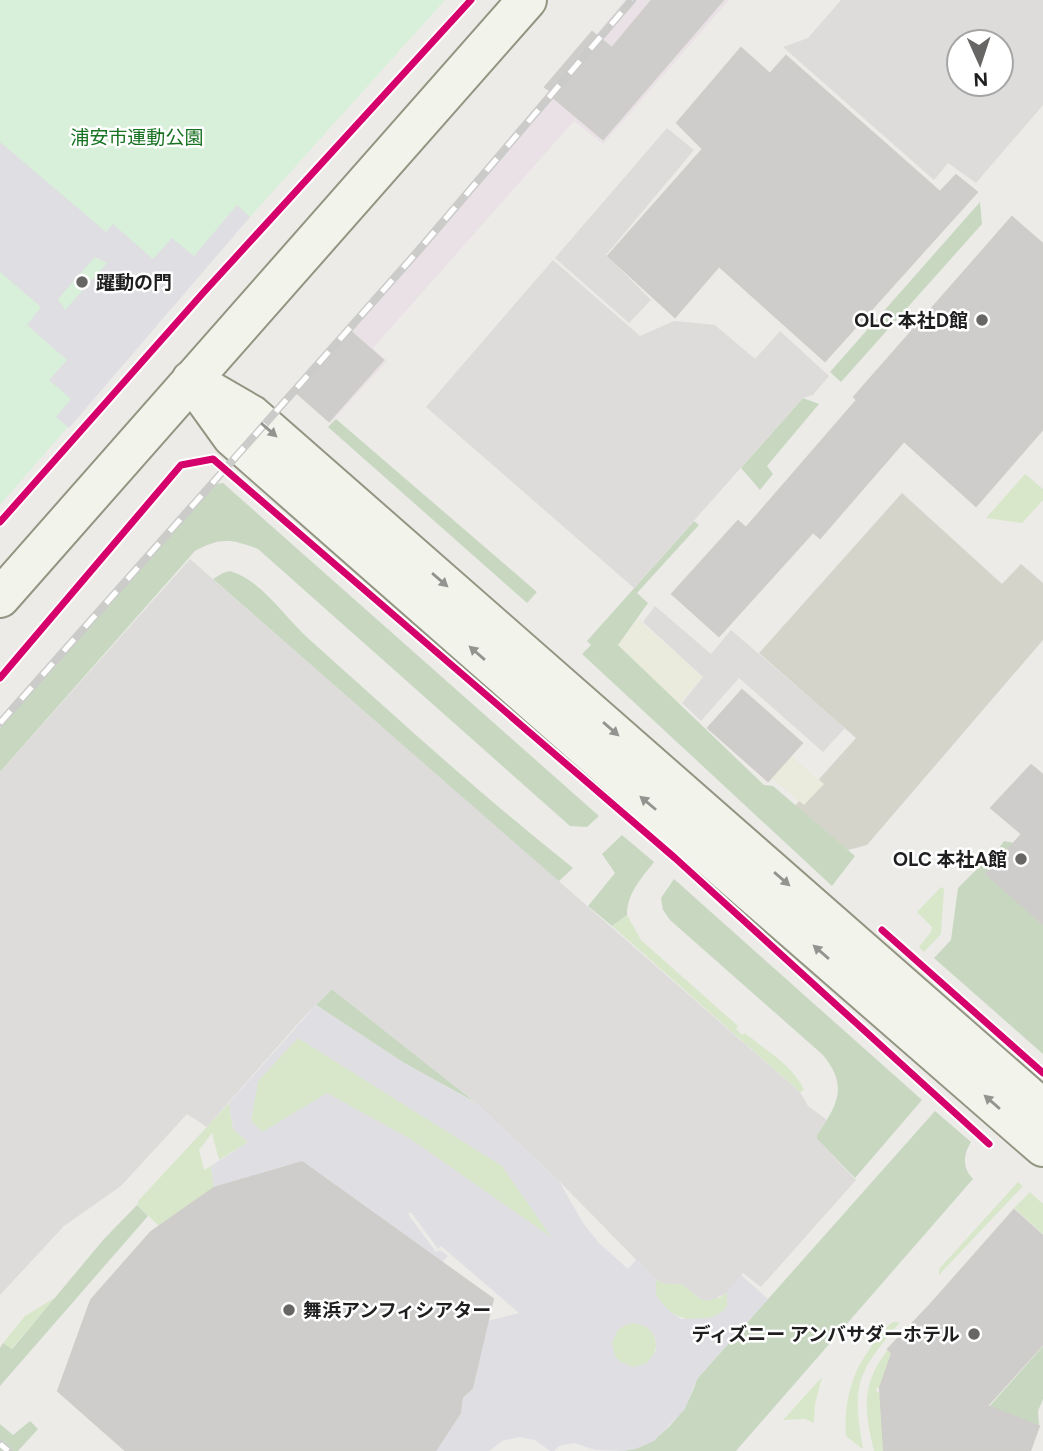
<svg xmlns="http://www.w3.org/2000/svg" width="1043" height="1451" font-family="Figtree,'Noto Sans JP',sans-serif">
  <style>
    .industrial { fill: #e9e1e6 }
    .construction { fill: #d5d4ca }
    .farmland { fill: #eaebdc }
    .grass { fill: #d8e7ca }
    .forest { fill: #c8d8c0 }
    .park { fill: #d8f0d9 }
    .parking { fill: #dddcdb; fill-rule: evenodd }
    .plaza { fill: #dfdee2; fill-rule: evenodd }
    .building { fill: #cfcdcb; stroke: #cfcdca; stroke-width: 2 }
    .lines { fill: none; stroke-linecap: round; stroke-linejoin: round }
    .secondary-casing { stroke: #939582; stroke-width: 42 }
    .secondary { stroke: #f2f3eb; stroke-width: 38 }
    .rail-casing { stroke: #cbcbca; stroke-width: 8 }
    .rail { stroke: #fff; stroke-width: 5; stroke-dasharray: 16; stroke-linecap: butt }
    .cycleway-casing { stroke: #fff; stroke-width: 11 }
    .cycleway { stroke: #d6006c; stroke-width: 7 }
    .oneway { fill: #93948f }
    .poi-dot { fill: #676665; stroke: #fff; stroke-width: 2.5 }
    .labels { text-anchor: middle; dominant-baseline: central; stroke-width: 5; stroke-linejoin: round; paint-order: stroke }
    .park-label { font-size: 19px; fill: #177221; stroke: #fff }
    .poi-label { font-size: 19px; font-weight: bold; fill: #1f1f1f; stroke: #fff; text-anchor: end }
  </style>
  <rect width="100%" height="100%" fill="#ecebe8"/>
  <path class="industrial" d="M625,0h104l-126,144 -29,-23 -201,227 14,13 -57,62 -35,-30z"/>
  <path class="construction" d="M902,493l100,91 19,-20 22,19v57l-176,205 -19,5 -54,-43 62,-69 -97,-85z"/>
  <path class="farmland" d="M637,618l66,59 -24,27 -61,-59z
    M791,756l33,28 -20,21 -33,-27z"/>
  <path class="grass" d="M1025,474l18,15v11l-21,23 -36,-5z
    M941,887l3,2 -3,45 -17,18 -5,-5 12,-15 1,-5 -15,-15z
    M627,915l14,25 97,86 -2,3 6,6 3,-2c20,17 48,32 59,57l-4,2 -188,-166z
    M298,1038l204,128 51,73 -144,-101 -147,-6 -11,-11 7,-40z
    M229,1103l4,26 15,13 -29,18 -7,-27 -13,17 5,20 7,-4 3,22 -55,38 -22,-21 2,-5z
    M1018,1182l5,4 -84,89v-6z
    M1030,1192l13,12v30l-29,-26z
    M656,1280l12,4h14l18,15 19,-1 8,-5v14c-19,21 -57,16 -70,-11 -2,-4 -1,-11 -1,-16z
    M56,1297l-45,52 -8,-6 22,-27z
    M893,1322h7c-42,50 -49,61 -37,126h-2l-15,-12c-2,-34 5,-62 25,-89 6,-9 13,-19 22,-25z
    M612 1345a22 22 0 1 1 44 0a22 22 0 1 1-44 0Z
    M909,1324l2,1 -8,13 -15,11 4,5 -8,21v13h-8l1,4 4,1 3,58h-10c-16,-63 -6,-80 35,-127z
    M822,1377l-7,27 -1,19 -9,-4 -22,1z"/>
  <path class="forest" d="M980,202l2,22 -141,158 -11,-10z
    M803,398l16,6 -52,62 6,8 -13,16 -19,-22z
    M336,419l201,173 -10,11 -199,-176z
    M223,483l376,333 -12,11 -17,-1 -312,-277c-26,-10 -38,-12 -63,2l-195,221v-44l216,-244z
    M694,521l5,4 -62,68 11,10 -30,42 146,140 9,1 82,70 -23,30 -250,-232 9,-9 -4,-4z
    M230,571c33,10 55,47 80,69 86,77 172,156 263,228l-15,14 -345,-303 10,-6z
    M622,835l32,27c-13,17 -27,31 -27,53l-15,11 -24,-20 27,-33 -13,-19z
    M1004,841l10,2 -28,32 57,49v130l-109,-96 17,-18 7,-52 29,-29h4z
    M674,879l248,221 -67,78 -38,-39v-4c20,-30 32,-48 6,-80l-153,-135 -7,-10 -2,-12z
    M332,989l143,113 -71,-39 -88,-58z
    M935,1111l36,31c-8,13 -9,25 2,37l-237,272h-115c37,-4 66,-37 76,-72z
    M137,1205l11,11 -148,170v-38l3,-5 9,6 92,-110z
    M1043,1346v53l-5,12 1,15 -13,-5 -1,4 -38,-16z
    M30,1421l8,8 -20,22h-18v-27l13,11z"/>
  <path class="park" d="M0,0h445l-195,217 -250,288z"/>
  <path class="parking" d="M841,0h202v105l-67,78 -28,-20 -14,17 -151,-133 25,-9zM959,42h42v42h-42z
    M667,128l27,22 -88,105 45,45 -22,23 -74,-65z
    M553,260l87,76 34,-15 41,4 40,34 25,-28 49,45 -16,19 -10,3 -169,190 -208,-181z
    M190,559l610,533 8,14 19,14 -10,15v4l39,41 -95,107 -18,-14 -16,20 -17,8 -10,-2 -18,-15h-14l-12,-4 -97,-99 -84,-79 -143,-113 -30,30 -95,108 -20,-13 -66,72 -57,40 -64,69v-523z
    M655,606l56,48 20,-24 114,98 -22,24 -84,-74 -38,43 -19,-18 21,-26 -60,-55z"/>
  <path class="plaza" d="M0,142l106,90 7,-8 40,35 19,-21 22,18 43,-51 13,12 -181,211 -13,-11 15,-18 -22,-19 18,-20 -40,-35 14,-18 -41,-35zM95,257l12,6 -42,47 -7,-11z
    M316,1005l88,58 72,40 83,78 24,42 16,20 29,26 9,-10 19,21v15l12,15 13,9 29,-1 11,-5 6,-7v-13l14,-18 27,24 -71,80 -12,30 -31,32 -18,8 -15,2 -26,-1 -21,-7 -15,3 -5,5h-4l-15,-11 -16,-3 -17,4 -13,10h-54l25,-38 2,-16 26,-76 31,-8 -78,-67 -3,3 -27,-37 -3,2 28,38 4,-2 8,6 -6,6 -140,-100 -88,26 -3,-22 37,-24 -15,-13 -4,-26zM298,1038l204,128 49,71 -142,-99 -82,-45 -65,39 -11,-11 7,-40zM635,1323l12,4 8,10 1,7v7l-9,12 -14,4 -14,-6 -4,-5 -3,-13 6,-13 10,-6z"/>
  <path class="building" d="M652,0h71l-120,139 -49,-41 3,-2 -12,-9 47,-55 20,16z
    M741,48l29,26 16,-18 154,136 16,-17 21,17 -152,169 -106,-95 -44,51 -67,-61 95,-107 -26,-26z
    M1012,217l31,27v185l-67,77 -72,-65 -84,97 -7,-6 -94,104 -47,-42 66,-73 8,7 111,-128 -3,-3z
    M350,331l33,29 -54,61 -32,-28z
    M742,690l60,53 -34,38 -60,-53z
    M1031,765l12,10v149l-57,-50 36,-40 -31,-26z
    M302,1162l191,137 -21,89 -10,9 -2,16 -25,38h-309l-68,-60 33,-91 60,-68 63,-44z
    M1014,1210l29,26v108l-56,62 52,20 -9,25h-146l-4,-63 12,-35 -4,-4 42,-44z"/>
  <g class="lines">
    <defs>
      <path id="secondary" d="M191,380l41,57 407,358 404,352
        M202,386l50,29 791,694
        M0,598l527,-598"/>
    </defs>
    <use href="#secondary" class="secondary-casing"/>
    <use href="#secondary" class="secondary"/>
    <defs>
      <path id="rail" d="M0,723l418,-472 214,-251
        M0,1444l8,7"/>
    </defs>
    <use href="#rail" class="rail-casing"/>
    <use href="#rail" class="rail"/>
    <defs>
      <path id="cycleway" d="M0,522l203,-229 268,-293
        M0,678l181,-213 32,-6 462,399 314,286
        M882,930l161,143"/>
    </defs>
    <use href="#cycleway" class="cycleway-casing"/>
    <use href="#cycleway" class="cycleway"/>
  </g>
  <defs><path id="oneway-solid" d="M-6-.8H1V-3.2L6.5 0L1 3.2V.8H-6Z" transform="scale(1.75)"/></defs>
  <g class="oneway">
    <use href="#oneway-solid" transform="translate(269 430) rotate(41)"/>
    <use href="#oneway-solid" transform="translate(440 580) rotate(41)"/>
    <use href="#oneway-solid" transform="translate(477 653) rotate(-139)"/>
    <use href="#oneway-solid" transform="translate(611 729) rotate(41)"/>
    <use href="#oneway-solid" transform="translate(648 803) rotate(-140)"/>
    <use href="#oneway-solid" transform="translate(782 879) rotate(41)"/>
    <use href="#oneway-solid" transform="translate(821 952) rotate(-139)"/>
    <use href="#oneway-solid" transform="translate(992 1102) rotate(-139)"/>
  </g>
  <g class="poi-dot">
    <circle cx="82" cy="282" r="7"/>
    <circle cx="982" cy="320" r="7"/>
    <circle cx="1021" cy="859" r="7"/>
    <circle cx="289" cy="1310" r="7"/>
    <circle cx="974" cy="1334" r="7"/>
  </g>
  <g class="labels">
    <g class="park-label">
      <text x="137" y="137">浦安市運動公園</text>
    </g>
    <g class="poi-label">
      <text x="96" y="282" text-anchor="start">躍動の門</text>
      <text x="968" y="320">OLC 本社D館</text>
      <text x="1007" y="859">OLC 本社A館</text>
      <text x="303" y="1310" text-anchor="start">舞浜アンフィシアター</text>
      <text x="960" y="1334">ディズニー アンバサダーホテル</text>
    </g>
  </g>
  <g transform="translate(980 63) rotate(177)"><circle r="33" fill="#ffffff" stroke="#a5a5a5" stroke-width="2"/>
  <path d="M0-5L12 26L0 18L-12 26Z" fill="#676665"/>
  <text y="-10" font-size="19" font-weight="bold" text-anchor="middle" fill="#1f1f1f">N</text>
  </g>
</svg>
